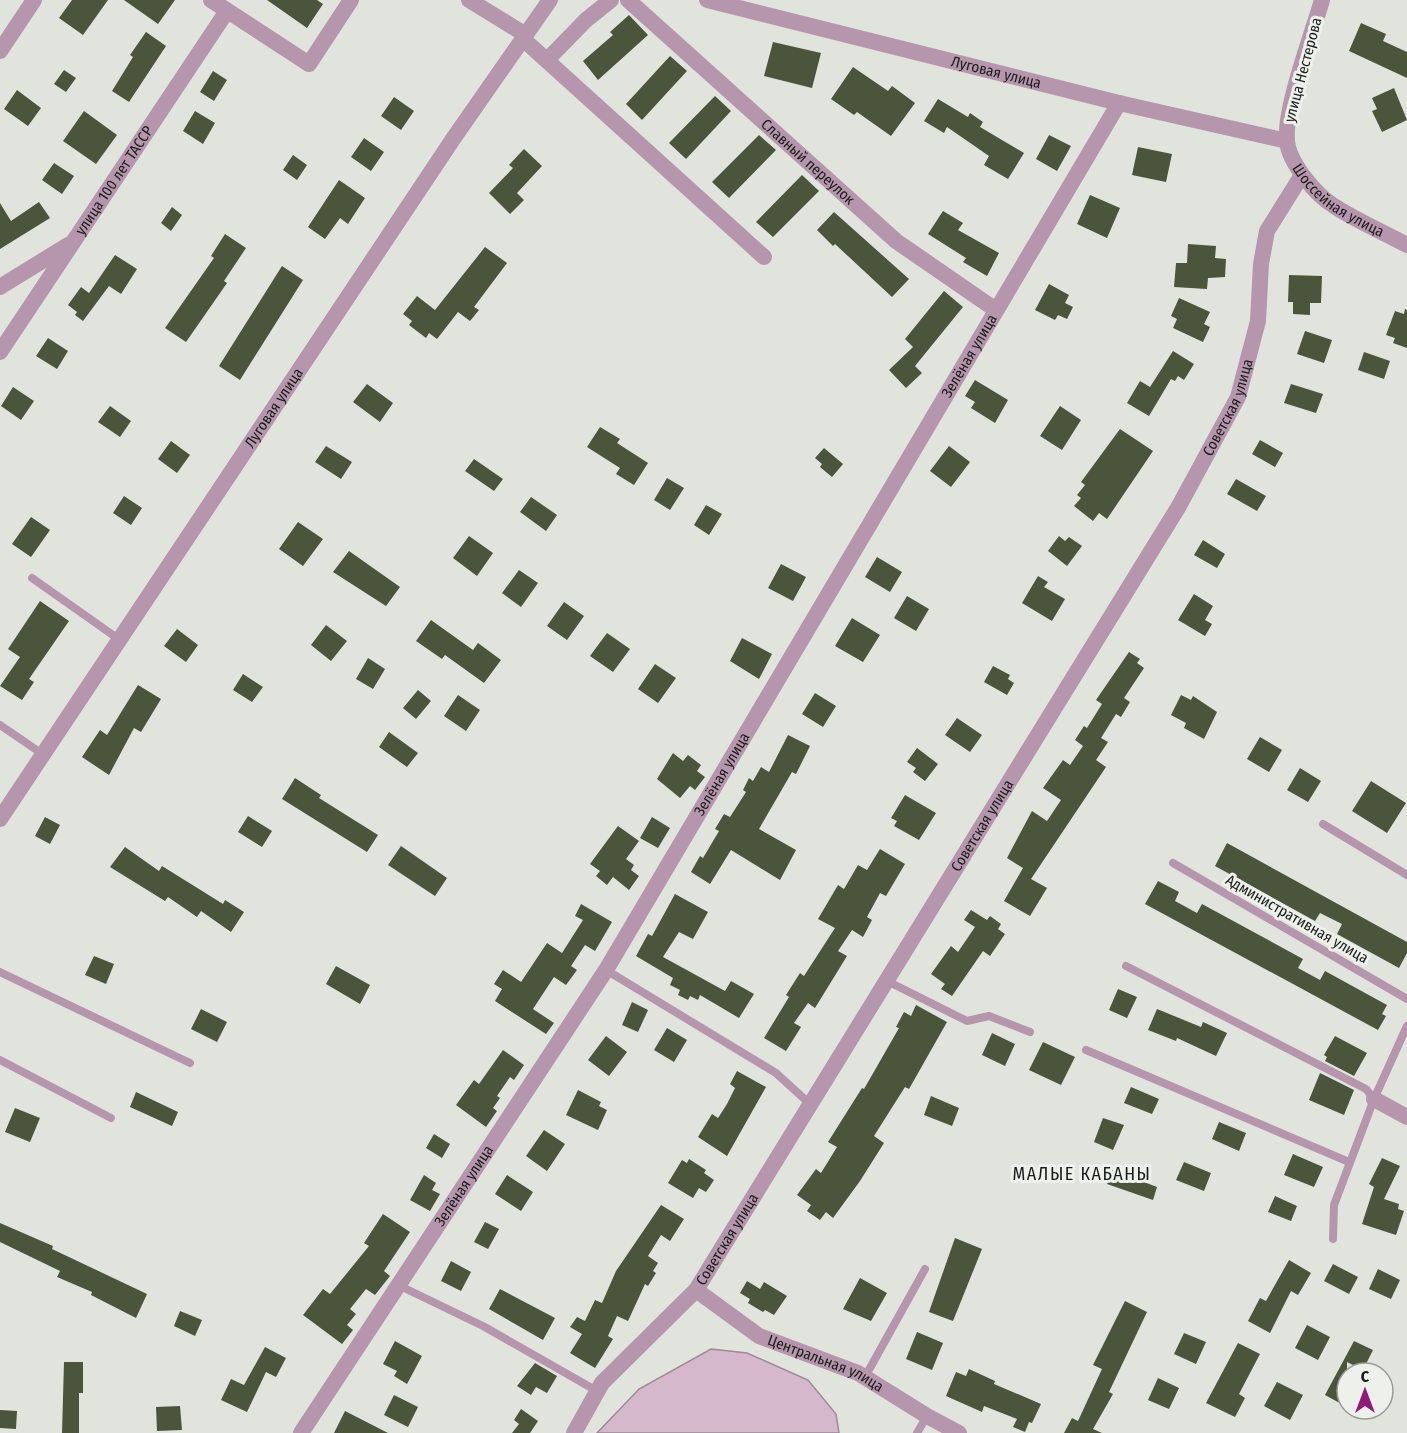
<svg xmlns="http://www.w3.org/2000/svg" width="1407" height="1433" font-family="'Fira Sans Condensed',sans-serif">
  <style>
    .water { fill: #d5b8cc; stroke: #9d8997; stroke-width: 1.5 }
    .building { fill: #4a553b }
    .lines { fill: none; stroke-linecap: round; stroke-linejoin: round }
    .lane { stroke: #b596ac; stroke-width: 8 }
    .street { stroke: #b596ac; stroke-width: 16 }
    .labels { text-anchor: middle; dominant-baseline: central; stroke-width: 6; stroke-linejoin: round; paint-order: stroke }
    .street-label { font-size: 15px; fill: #1b1c1a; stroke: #eef1eb }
    .quarter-label { font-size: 18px; letter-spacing: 1.5px; fill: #1b1c1a; stroke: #eef1eb }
  </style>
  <rect width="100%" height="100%" fill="#e1e4dd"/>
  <path class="water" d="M711,1349l36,4 61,27 28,34 3,19h-242l42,-44z"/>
  <path class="building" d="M72,0h36l-25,35 -24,-17z
    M124,0h51l-17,24z
    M267,0h50l6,4 -16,24z
    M629,15l19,20 -50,45 -15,-19 30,-26 -3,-3z
    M1361,23l25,11 -3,7 24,11v26l-58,-27z
    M146,32l20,14 -37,56 -17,-11 21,-34 -3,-2z
    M773,42l48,11 -9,35 -48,-12z
    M670,56l17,15 -45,49 -16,-16z
    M853,67l35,24 4,-5 23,17 -24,33 -34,-24 -3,3 -23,-16z
    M64,70l12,8 -10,14 -12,-8z
    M213,71l14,9 -13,21 -14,-9z
    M1394,88l13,32 -25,12 -10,-21 5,-2 -5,-11z
    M17,90l24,18 -13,18 -24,-17z
    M715,96l16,15 -45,48 -17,-16z
    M394,97l20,14 -13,19 -20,-14z
    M938,99l30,18 2,-4 13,9 -3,5 44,26 -16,26 -24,-14 5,-9 -42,-29 -3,6 -20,-12z
    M84,111l33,24 -21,29 -33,-23z
    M195,111l20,12 -12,21 -20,-13z
    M759,135l17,15 -47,48 -17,-16z
    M1049,135l22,11 -14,25 -21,-12z
    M364,138l20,14 -13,19 -20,-14z
    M1138,147l34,7 -6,28 -34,-7z
    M524,149l18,17 -25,27 7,7 -14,14 -21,-21 24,-25 -4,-3z
    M293,155l14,10 -10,15 -14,-10z
    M54,163l20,13 -12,18 -20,-14z
    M802,175l17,16 -46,46 -17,-15z
    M339,180l26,18 -17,26 -8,-6 -15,21 -17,-12z
    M1090,195l30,13 -13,30 -30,-14z
    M39,202l11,16 -50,31v-46l11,18z
    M172,207l10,8 -11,16 -10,-8z
    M943,211l20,12 -5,7 41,23 -12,23 -24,-14 3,-4 -38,-24z
    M834,212l75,67 -17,18 -57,-53 -2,2 -16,-16z
    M225,234l21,14 -22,33 3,2 -41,59 -21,-14 49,-70 -3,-2z
    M1188,244l28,2 -1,12 11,1 -1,18 -17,1 -1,11 -33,-2 2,-24h11z
    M485,247l22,16 -33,44 5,3 -9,11 -12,-9 -21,27 -8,-6 -3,5 -17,-13 3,-4 -9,-7 14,-18 18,14z
    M115,255l22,14 -16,25 -12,-8 -26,35 -8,-6 2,-3 -9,-7 13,-18 8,6z
    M282,266l21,14 -63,100 -21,-14z
    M1289,275l33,1 -1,27h-11v12l-17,-1v-12h-5z
    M1049,284l20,11 -4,8 8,4 -6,12 -9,-4 -3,5 -20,-10z
    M944,291l19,16 -48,59 7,7 -16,15 -17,-18 24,-23 -8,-8z
    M1179,298l31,14 -6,12 6,3 -7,15 -30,-14 4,-9 -6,-3z
    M1405,309l2,1v38l-14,-5 2,-5 -9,-3 9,-24 9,3z
    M1305,331l27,9 -8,23 -27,-9z
    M48,338l20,13 -11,18 -21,-13z
    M1173,351l21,13 -10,16 -6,-4 -3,5 -4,-2 -22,37 -22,-13 13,-22 10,6z
    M1364,352l26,9 -6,18 -26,-9z
    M975,380l33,20 -13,23 -24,-15 4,-6 -10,-6z
    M367,384l26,19 -13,19 -27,-20z
    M1291,384l32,10 -7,19 -32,-10z
    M13,387l21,14 -13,19 -20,-14z
    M110,406l21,15 -11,16 -22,-15z
    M1060,406l21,14 -19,30 -22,-14z
    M600,427l20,12 -3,4 31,20 -14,22 -18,-11 4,-6 -33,-21z
    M1120,429l33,22 -46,68 -8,-6 -6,8 -19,-15 7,-8 -4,-3 8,-10 -4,-3z
    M1260,440l23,13 -8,14 -23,-13z
    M171,441l19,14 -13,18 -19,-14z
    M326,446l26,16 -11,17 -26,-17z
    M949,446l21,16 -19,25 -21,-16z
    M824,448l19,16 -11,13 -12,-10 2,-3 -7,-6z
    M474,459l29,20 -9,12 -29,-20z
    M667,478l17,10 -14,22 -16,-10z
    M1236,479l30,17 -9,15 -30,-17z
    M124,496l18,12 -11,17 -18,-12z
    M531,497l26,18 -11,16 -26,-19z
    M706,505l16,9 -13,21 -15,-10z
    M31,517l19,13 -19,27 -19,-13z
    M298,522l25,17 -20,27 -24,-17z
    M469,536l24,17 -16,23 -24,-18z
    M1059,536l6,5 4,-4 13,9 -15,20 -19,-15z
    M1203,540l22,14 -8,14 -23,-13z
    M349,551l51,36 -14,19 -53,-34z
    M877,557l25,15 -12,20 -25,-15z
    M781,564l25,13 -13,24 -25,-13z
    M519,570l19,13 -17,24 -19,-14z
    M1038,576l10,6 -4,5 21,12 -13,22 -30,-18z
    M1194,594l19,12 -8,14 7,4 -7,12 -27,-16z
    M907,596l22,13 -13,22 -22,-13z
    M40,601l29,20 -40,58 5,3 -12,18 -22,-14 20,-29 -12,-8z
    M564,602l20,14 -17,24 -20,-14z
    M852,618l28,17 -17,27 -28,-16z
    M431,620l42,30 5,-7 23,17 -17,23 -39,-28 -3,4 -26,-18z
    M326,625l21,16 -16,20 -20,-16z
    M177,629l21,16 -12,17 -22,-16z
    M607,633l23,16 -17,23 -23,-16z
    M742,638l30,16 -13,25 -29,-18z
    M1129,652l11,7 -3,4 7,5 -20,30 6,4 -9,15 -5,-3 -15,24 7,4 -12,18 10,7 -75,112 16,9 -17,28 -26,-15 19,-33 -16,-10 25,-47 15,10 14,-21 -18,-12 20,-28 7,5 13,-19 -8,-6 9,-14 3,2 15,-24 -6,-4z
    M368,658l17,11 -12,20 -17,-10z
    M655,664l21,14 -18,25 -20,-14z
    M993,666l17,9 -2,4 6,4 -7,12 -23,-13z
    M243,674l20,13 -11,15 -19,-12z
    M138,685l23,14 -20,33 -7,-4 -25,47 -27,-18 18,-27 7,5z
    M418,690l13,11 -15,18 -13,-11z
    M815,693l21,13 -13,21 -21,-13z
    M458,695l22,15 -14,21 -22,-15z
    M1181,695l10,5 2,-4 24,16 -13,27 -20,-11 2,-5 -15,-8z
    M957,718l25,17 -12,17 -25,-17z
    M389,732l29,21 -11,14 -28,-20z
    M788,735l22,11 -14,28 -4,-2 -33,57 37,21 -16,30 -49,-30 -21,34 -19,-12 9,-16 3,2 16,-27 -4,-2 9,-15 6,3 16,-25 -3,-2 6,-12 4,3 8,-14 8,5z
    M1260,737l22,13 -13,22 -22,-13z
    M917,748l21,16 -13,17 -12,-9 3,-4 -9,-6z
    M673,753l10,8 5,-6 13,10 -4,6 8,6 -10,13 -5,-4 -10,12 -23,-19z
    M1300,768l21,13 -13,21 -21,-12z
    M295,778l26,17 -2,3 59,37 -11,17 -85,-53z
    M1371,781l35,22 -19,30 -35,-22z
    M905,795l31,18 -17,27 -25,-14 3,-5 -6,-3z
    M248,816l24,15 -10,16 -24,-15z
    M45,817l15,8 -10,19 -15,-8z
    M652,817l18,11 -12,20 -18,-10z
    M618,826l21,15 -13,18 8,6 -3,5 8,6 -10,14 -16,-13 -6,8 -11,-9 4,-5 -10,-7z
    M1227,843l180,99v11l-8,15 -62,-34 5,-10 -22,-11 -5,8 -100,-55z
    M401,846l46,32 -12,18 -47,-31z
    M125,847l34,24 3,-5 61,38 2,-4 19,12 -13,20 -30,-21 -4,6 -29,-20 -3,4 -55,-34z
    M880,849l25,15 -19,32 -6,-3 -13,24 5,3 -9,17 -11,-7 -14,21 9,5 -32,52 -7,-5 -14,20 7,4 -15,24 -22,-13 25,-41 -3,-2 14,-22 4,3 31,-48 -17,-9 20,-34 6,4 14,-24 9,5z
    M1158,881l21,11 -4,9 22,12 5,-9 101,55 -5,9 22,12 5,-9 62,34 -5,9 4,2 -8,14 -233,-126z
    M675,894l33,18 -15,27 -14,-7 -16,25 62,34 6,-10 23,13 -15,24 -39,-23 -2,5 -8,-4 -2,4 -10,-5 2,-5 -10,-5 3,-7 -37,-22 12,-22 4,2z
    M581,904l31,18 -17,29 -10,-6 -14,21 6,4 -11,15 -12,-8 -21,32 21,14 -8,11 -51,-33 7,-12 -8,-5 9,-14 18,12 26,-39 15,10 21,-33 -8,-4z
    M971,910l16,10 3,-4 11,8 -3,5 7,5 -15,22 -7,-5 -31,45 -11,-7 4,-5 -14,-10 20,-28 7,6 17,-25 -11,-7z
    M94,956l20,8 -8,20 -21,-9z
    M336,966l34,19 -10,19 -34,-20z
    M1118,989l19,8 -10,21 -18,-8z
    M632,1002l16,8 -10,22 -16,-7z
    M916,1005l31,17 -38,67 -4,-2 -31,49 10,7 -24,38 -27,37 -7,-6 -6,8 -13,-9 4,-6 -14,-10 19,-26 5,4 16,-26 -9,-5 34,-54 2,1 35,-61 -3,-1 8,-15 7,4z
    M201,1009l26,13 -10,20 -26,-13z
    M1157,1009l44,18 2,-5 24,11 -11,23 -39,-18 -1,3 -28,-11z
    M667,1028l20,12 -13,22 -20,-12z
    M992,1033l23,11 -10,22 -23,-11z
    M606,1036l21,16 -18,24 -21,-16z
    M1335,1036l32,17 -13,23 -29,-15 2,-4 -3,-2z
    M1043,1042l32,15 -14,28 -32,-15z
    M503,1050l21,15 -10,15 -4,-3 -13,19 3,2 -7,10 4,3 -11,16 -30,-22 18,-25 5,4z
    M737,1071l29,16 -39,69 -29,-19 14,-23 6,4 9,-14 8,-16 -5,-4z
    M1320,1073l34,17 -10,25 -35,-15z
    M1131,1087l28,12 -7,15 -28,-11z
    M578,1090l23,12 -2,4 8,4 -9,20 -32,-15z
    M136,1092l42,20 -6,14 -42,-19z
    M931,1096l28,12 -7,18 -28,-11z
    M15,1108l25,10 -10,24 -25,-10z
    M1103,1118l21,7 -11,25 -19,-8z
    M1219,1122l27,11 -7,18 -27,-12z
    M544,1130l21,14 -18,27 -21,-15z
    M434,1134l16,10 -8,14 -16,-10z
    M1293,1154l30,13 -9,20 -30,-12z
    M1382,1158l18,8 -16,33 15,5 -1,5 6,2 -8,24 -34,-11 12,-37 -5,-3z
    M689,1159l17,11 -2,3 10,7 -8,12 -7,-4 -6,10 -25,-15 14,-23 5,3z
    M1184,1162l27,11 -7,18 -28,-11z
    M1112,1170l45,17 -4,13 -46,-16z
    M424,1175l12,8 -4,7 8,4 -10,17 -20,-11z
    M507,1175l26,17 -12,19 -26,-17z
    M1275,1196l22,10 -6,15 -23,-9z
    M661,1205l23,14 -14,22 -9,-6 -13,21 10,7 -5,8 3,2 -8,13 -3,-2 -17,37 -11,-5 -9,20 5,3 -18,29 -25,-15 12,-19 -12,-7 7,-10 8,4 10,-21 7,3 14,-32z
    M383,1214l27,18 -26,39 6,5 -15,19 -9,-6 -16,20 6,5 -9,11 6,5 -11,14 -39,-29 20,-26 7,5 39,-48 -5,-3z
    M485,1222l14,7 -11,20 -14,-7z
    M0,1223l53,23 -1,3 95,45 -11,24 -45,-23 1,-3 -35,-15 3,-6 -60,-29z
    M955,1238l27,11 -29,72 -24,-9z
    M1289,1260l22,13 -13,22 -7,-4 -21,42 -22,-12 12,-23 6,3z
    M451,1261l20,11 -10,19 -20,-10z
    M1333,1264l25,13 -9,17 -25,-13z
    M1378,1269l22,11 -9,19 -22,-10z
    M860,1278l27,15 -16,28 -28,-12z
    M747,1281l13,8 4,-7 23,14 -13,19 -9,-5 -2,2 -15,-9 2,-4 -10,-6z
    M500,1289l55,29 -12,22 -54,-31z
    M1125,1301l22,11 -38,80 4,2 -20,35 9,4h-38l8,-15 6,3 24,-52 -9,-4z
    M180,1311l22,9 -7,16 -21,-10z
    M1307,1325l23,12 -12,23 -23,-12z
    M917,1332l26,11 -11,27 -26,-11z
    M1184,1333l22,9 -10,22 -22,-10z
    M395,1341l27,15 -15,28 -13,-8 3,-5 -14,-7z
    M1354,1341l19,9 -10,20 -16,-8v45l-22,-12z
    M1238,1343l22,11 -21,40 6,4 -10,19 -29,-14z
    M265,1347l21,11 -10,19 -10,-5 -19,40 -26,-12 10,-21 13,6z
    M64,1362h19v31h-4v40h-17z
    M535,1363l22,13 -10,17 -11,-6 -5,8 -14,-9z
    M969,1369l26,12 -1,3 47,20 -9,19 -3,-1 -4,10 -12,-5 4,-8 -33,-13 -2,6 -36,-16 10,-24 10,4z
    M1158,1378l21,10 -10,21 -21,-9z
    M1277,1382l26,13 -13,25 -26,-14z
    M394,1395l24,12 -10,20 -24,-12z
    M180,1406l2,24 -25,1 -1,-24z
    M521,1409l17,12 -8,12h-18l7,-9 -5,-4z
    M0,1410l17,1 -1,18 -16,-1z
    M345,1411l43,22h-54z"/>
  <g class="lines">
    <path class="lane" d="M32,578l88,62
      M0,725l44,30
      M1323,824l84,51
      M1173,863l234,136
      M1126,966l240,123 8,10
      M606,970l170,103 35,32
      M0,972l190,91
      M887,981l80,40 22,-5 41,16
      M1086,1050l263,112
      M0,1060l111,58
      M1333,1239l1,-34 40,-106 33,-73
      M398,1285l85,41 114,65
      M865,1377l60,-108
      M917,1433l10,-17"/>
    <g class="street">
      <path d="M211,0l98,64 42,-64"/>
      <path d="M469,0l57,35"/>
      <path id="s1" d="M628,0l268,241 100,69"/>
      <path id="s2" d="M707,0l412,103 168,38"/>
      <path id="s3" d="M1322,0c-10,35 -38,108 -35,141 2,22 29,54 47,65 23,15 49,26 73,39"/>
      <path d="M523,39l241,218"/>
      <path d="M0,51l34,-51"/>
      <path d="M547,60l39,-40 25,-20"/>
      <path d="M0,287l68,-42"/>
      <path id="s4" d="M0,352l227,-341"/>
      <path id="s5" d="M0,819l453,-680 97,-139"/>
      <path d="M1374,1099l33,18"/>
      <path id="s6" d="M696,1290l63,46 99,37 69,43 32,17"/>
      <path id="s7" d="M301,1433l305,-463 513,-867"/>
      <path id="s8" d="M574,1433l28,-50 94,-93 483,-784 59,-109 20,-76 3,-57 6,-33 35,-56"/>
    </g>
  </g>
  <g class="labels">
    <g class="street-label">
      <text transform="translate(1303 70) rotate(-75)">улица Нестерова</text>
      <text stroke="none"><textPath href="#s2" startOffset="298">Луговая улица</textPath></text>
      <text stroke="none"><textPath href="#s1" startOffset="242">Славный переулок</textPath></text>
      <text stroke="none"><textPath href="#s4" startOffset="206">улица 100 лет ТАССР</textPath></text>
      <text stroke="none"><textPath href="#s3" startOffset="228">Шоссейная улица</textPath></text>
      <text stroke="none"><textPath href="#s7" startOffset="1268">Зелёная улица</textPath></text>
      <text stroke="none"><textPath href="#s8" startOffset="1221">Советская улица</textPath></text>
      <text stroke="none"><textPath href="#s5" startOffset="494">Луговая улица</textPath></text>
      <text stroke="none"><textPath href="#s7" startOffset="782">Зелёная улица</textPath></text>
      <text stroke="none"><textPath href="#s8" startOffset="735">Советская улица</textPath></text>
      <text transform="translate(1297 919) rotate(30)">Административная улица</text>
      <text stroke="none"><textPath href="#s7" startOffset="296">Зелёная улица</textPath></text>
      <text stroke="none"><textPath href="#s8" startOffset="249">Советская улица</textPath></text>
      <text stroke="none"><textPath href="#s6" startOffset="150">Центральная улица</textPath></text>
    </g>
    <g class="quarter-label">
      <text x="1082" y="1174">МАЛЫЕ КАБАНЫ</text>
    </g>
  </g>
  <g transform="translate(1365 1391)"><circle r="28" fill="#eef1eb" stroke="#9a9c97" stroke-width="1.5"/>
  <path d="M0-4.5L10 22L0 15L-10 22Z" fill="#8f1a7a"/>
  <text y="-9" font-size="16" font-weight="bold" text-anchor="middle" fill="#1b1c1a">С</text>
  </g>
</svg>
